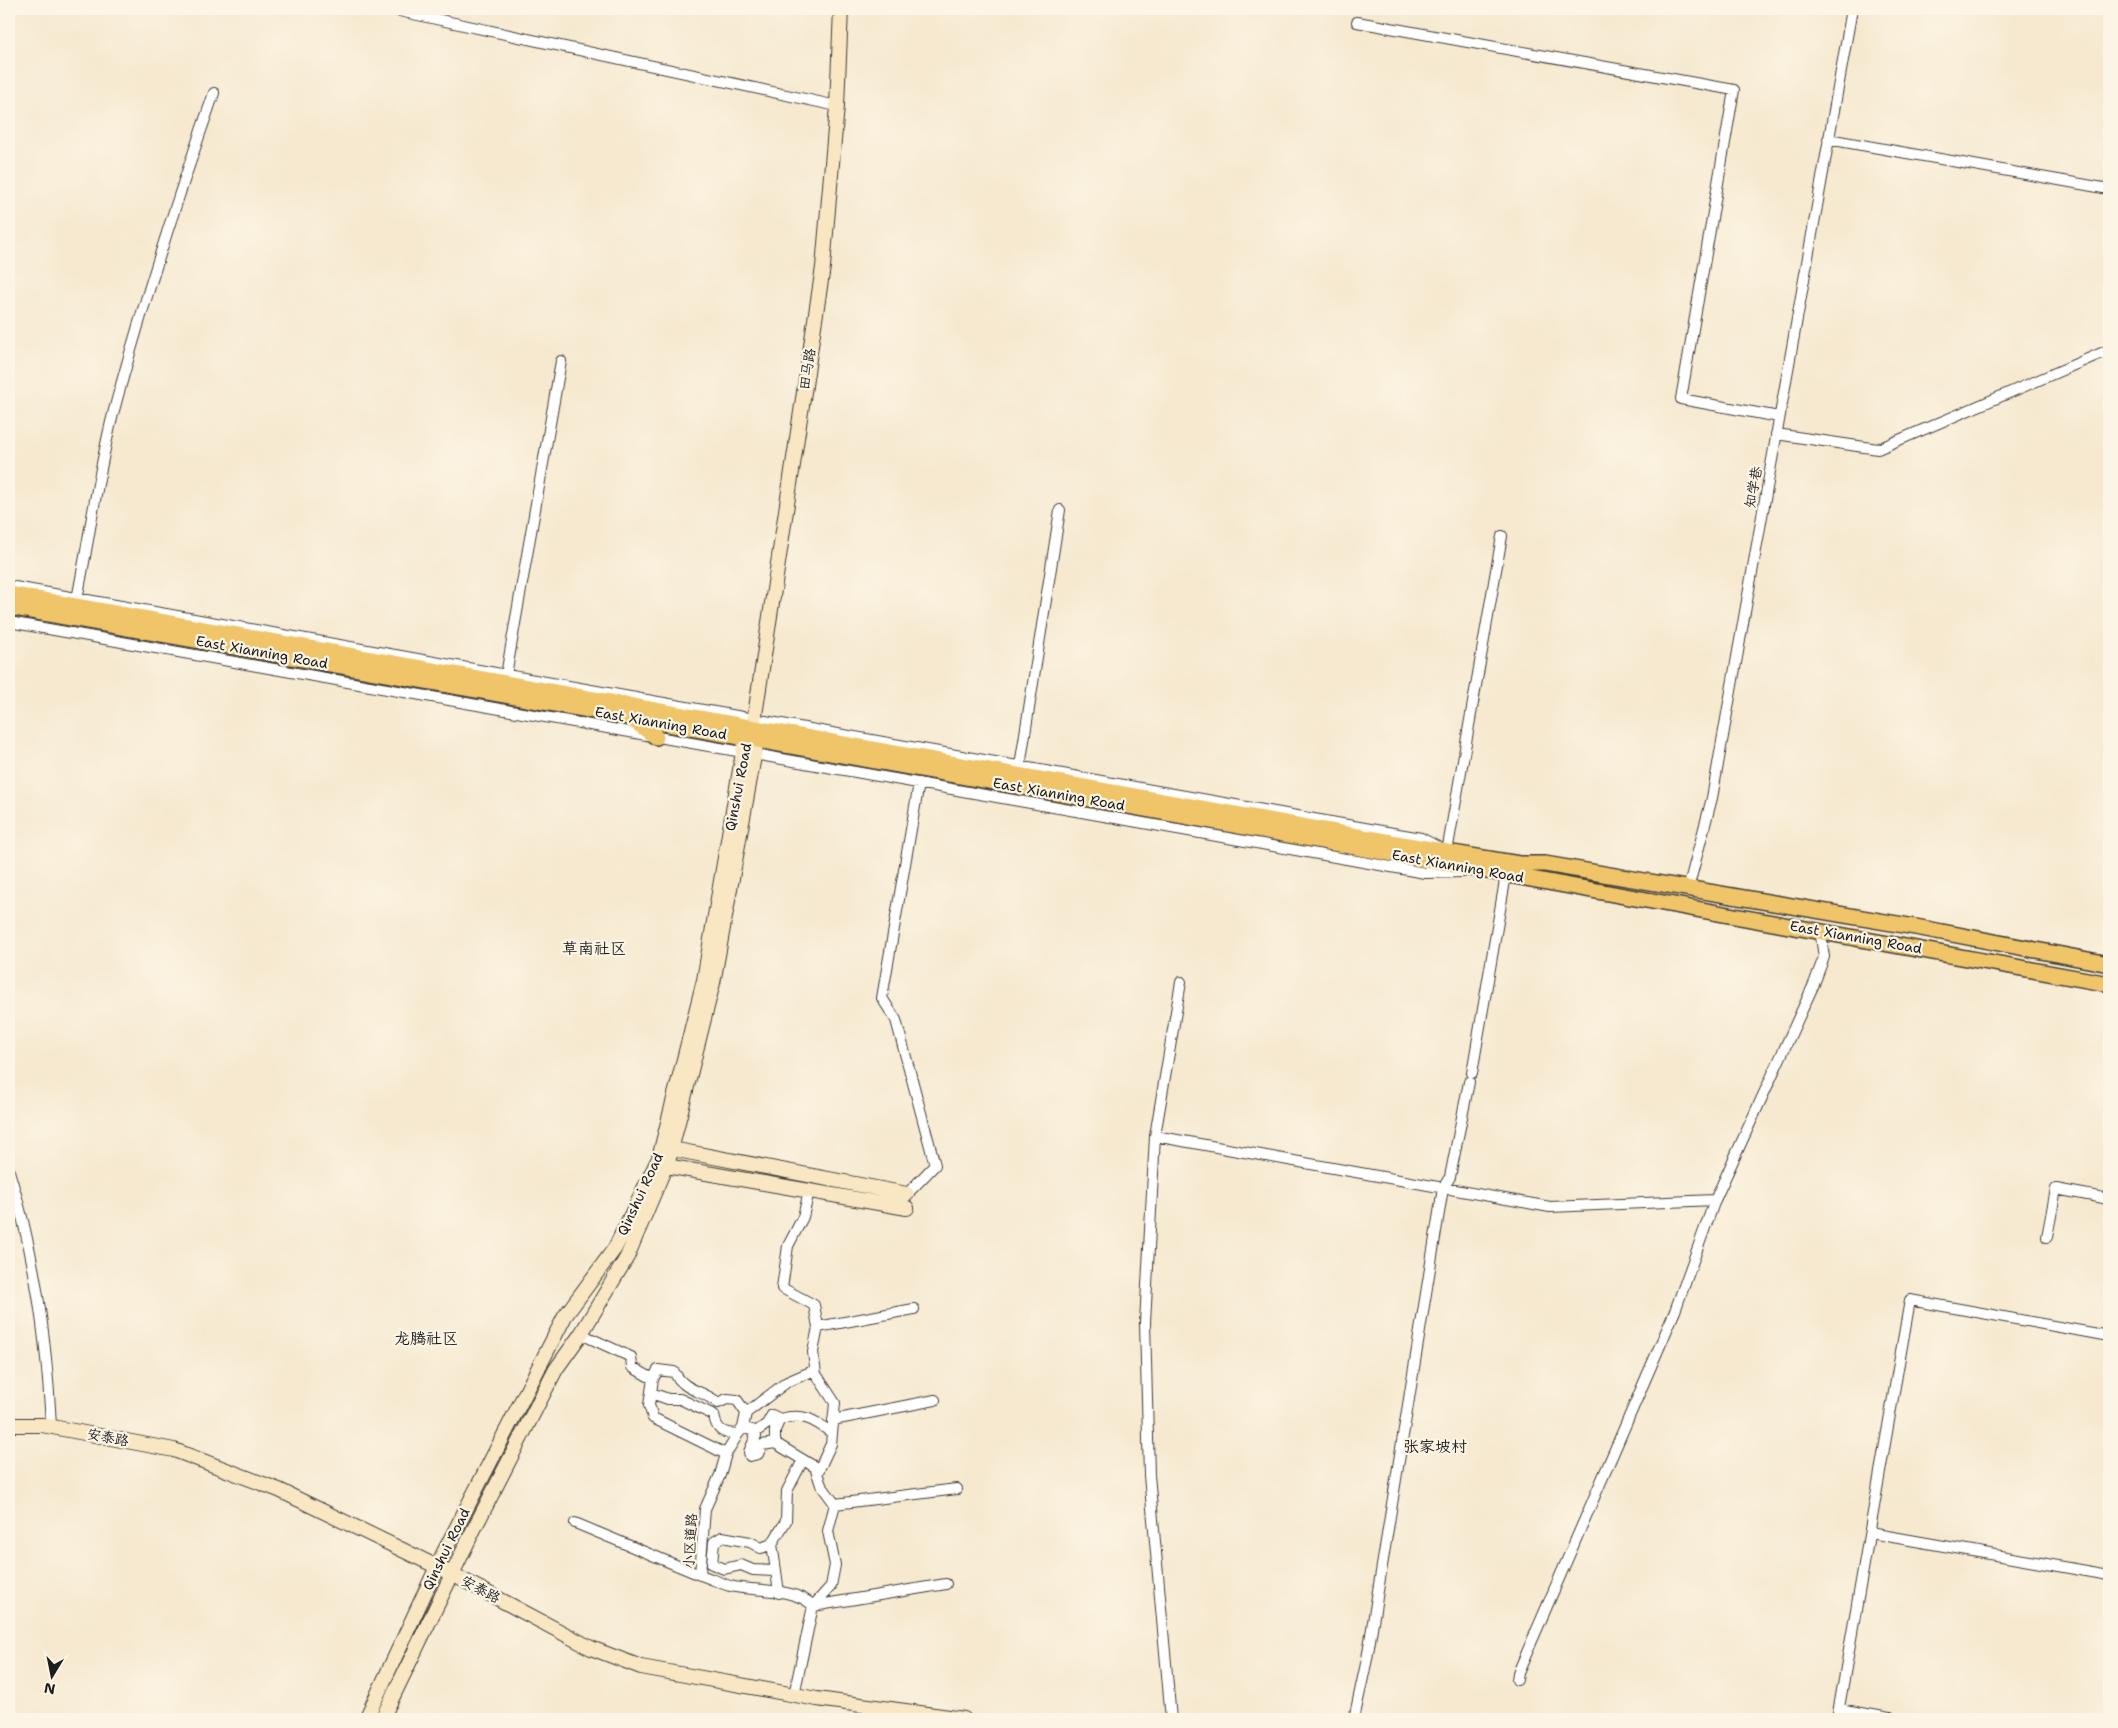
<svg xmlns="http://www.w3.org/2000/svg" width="2118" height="1728" font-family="'Shantell Sans','LXGW WenKai TC',sans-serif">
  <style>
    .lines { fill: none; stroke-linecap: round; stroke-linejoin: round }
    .street-casing { stroke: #3d3b37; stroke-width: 12 }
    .secondary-casing { stroke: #3d3b37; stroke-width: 16 }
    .primary-casing { stroke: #3d3b37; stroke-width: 18 }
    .street { stroke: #fff; stroke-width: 10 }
    .secondary { stroke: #f9e7c3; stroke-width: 14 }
    .primary { stroke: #f0c469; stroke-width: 15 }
    .labels { text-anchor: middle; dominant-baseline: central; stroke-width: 4.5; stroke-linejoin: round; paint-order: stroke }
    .street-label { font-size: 14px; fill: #1c1c1c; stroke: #fcf5e5 }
    .quarter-label { font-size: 16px; fill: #1c1c1c; stroke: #fcf5e5 }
  </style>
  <rect width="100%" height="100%" fill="#fcf5e5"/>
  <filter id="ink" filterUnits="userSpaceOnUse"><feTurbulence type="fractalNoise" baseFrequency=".02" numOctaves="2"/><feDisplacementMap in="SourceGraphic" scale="10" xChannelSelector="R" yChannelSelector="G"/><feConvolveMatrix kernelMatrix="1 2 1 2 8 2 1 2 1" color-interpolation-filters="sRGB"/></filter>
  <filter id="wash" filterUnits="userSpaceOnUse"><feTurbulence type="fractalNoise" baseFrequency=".0096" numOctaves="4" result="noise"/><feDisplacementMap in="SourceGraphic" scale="20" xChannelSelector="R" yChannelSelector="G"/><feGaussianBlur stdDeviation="1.12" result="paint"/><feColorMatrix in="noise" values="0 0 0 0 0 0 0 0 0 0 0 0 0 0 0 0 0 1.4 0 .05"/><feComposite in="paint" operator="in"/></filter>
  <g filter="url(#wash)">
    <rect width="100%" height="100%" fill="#f6e9d0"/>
  </g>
  <g filter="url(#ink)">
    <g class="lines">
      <defs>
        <path id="street" d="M390,9l447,97
          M1357,22l377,68 -53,309 98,18
          M1828,139l281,50
          M1776,434l102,15 226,-97 5,3
          M9,586l1412,252 26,14 55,-316
          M76,604c13,-63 21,-127 37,-190 29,-108 64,-215 101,-321
          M9,622l1416,251 38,-1
          M506,675l55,-314
          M1020,766l40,-256
          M1688,889l24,-91 140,-789
          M1472,1073l34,-198
          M1155,1136l395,71 165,-7
          M9,1171c26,82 38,170 42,256
          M809,1191l-6,26 -15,29 -6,42 32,17 4,22 -5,25 3,22 19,29 -4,41 -14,30
          M907,1194l28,-29 -39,-145 -14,-22 37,-215
          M2047,1237l9,-48 53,10
          M818,1327l96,-18
          M581,1334l50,23 1,10 21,12 -4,26 4,13 73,36 -6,21 -15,34 -5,66c10,3 20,8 30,11 24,6 66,1 83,20l-19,89
          M653,1379l5,-9 16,2c12,21 28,17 44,31l9,-4 10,1 9,13 -3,15 -5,6
          M651,1393l17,6h12l34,16c2,15 9,19 24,19l-12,20
          M746,1413l41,-31 28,-12
          M780,1419c23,-6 33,0 52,14
          M833,1420l102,-20
          M743,1428l9,2 4,6 -7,16 1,4 8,-2 4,-9 13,-2 40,24 6,18 14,19 -7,27 7,34 -4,21 -18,20 133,-22
          M754,1433l13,-9 5,-9 8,4 -5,11v13
          M835,1504l122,-15
          M575,1523l125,52
          M1870,1533l239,42
          M772,1544l14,-23 1,-30 16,-31
          M776,1571l-4,-27 -11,4 -11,-6 -28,-5 -8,5 -2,22 12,5 17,-4 12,5 23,1 3,22
          M1517,1680l1,-7 157,-362 40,-111 99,-216 10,-27 -4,-27
          M1839,1709l56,10
          M1171,1719l-22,-244 -4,-152 10,-187 26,-154
          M1354,1719l13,-60 76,-471 7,-11 19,-95
          M1837,1719l73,-419 199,36"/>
        <path id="secondary" d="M672,1149l235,45
          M666,1166l241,42
          M9,1425h33l132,25 105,40 173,84 139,74 50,19 176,32 147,20
          M366,1719l77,-165 122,-238 50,-68 44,-90 45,-178 39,-228 3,-14 7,-10 70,-461 14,-161 4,-97
          M382,1719l90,-186 84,-164 25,-35 46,-77 42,-99 44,-175 44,-243 -3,-9"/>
        <path id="primary" d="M9,594l1438,258 72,12h26l376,64 188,36
          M9,607l1153,205 947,172
          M631,719l25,18"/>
      </defs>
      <use href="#street" class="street-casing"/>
      <use href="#secondary" class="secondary-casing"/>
      <use href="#primary" class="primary-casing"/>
      <use href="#street" class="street"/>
      <use href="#secondary" class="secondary"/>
      <use href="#primary" class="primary"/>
    </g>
  </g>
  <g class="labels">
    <g class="street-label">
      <text transform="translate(807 369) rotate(-81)">田马路</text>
      <text transform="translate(1753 487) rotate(-80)">知学巷</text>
      <text transform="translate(262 652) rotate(10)">East Xianning Road</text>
      <text transform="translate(661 723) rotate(10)">East Xianning Road</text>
      <text transform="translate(738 787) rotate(-79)">Qinshui Road</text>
      <text transform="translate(1059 794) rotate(10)">East Xianning Road</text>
      <text transform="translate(1458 866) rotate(10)">East Xianning Road</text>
      <text transform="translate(1856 937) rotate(10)">East Xianning Road</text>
      <text transform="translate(640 1194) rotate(-65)">Qinshui Road</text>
      <text transform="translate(108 1437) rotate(11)">安泰路</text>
      <text transform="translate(690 1541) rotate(-87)">小区道路</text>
      <text transform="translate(446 1549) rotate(-64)">Qinshui Road</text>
      <text transform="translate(481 1589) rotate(28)">安泰路</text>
    </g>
    <g class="quarter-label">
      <text x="594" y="948">草南社区</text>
      <text x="426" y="1338">龙腾社区</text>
      <text x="1435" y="1446">张家坡村</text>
    </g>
  </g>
  <rect width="2118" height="1728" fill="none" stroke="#fcf5e5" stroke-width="30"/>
  <g transform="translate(52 1676) rotate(190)" stroke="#fcf5e5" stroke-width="4" paint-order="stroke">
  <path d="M0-4L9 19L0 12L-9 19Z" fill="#1c1c1c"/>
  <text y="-8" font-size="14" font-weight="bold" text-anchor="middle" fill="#1c1c1c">N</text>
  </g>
</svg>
